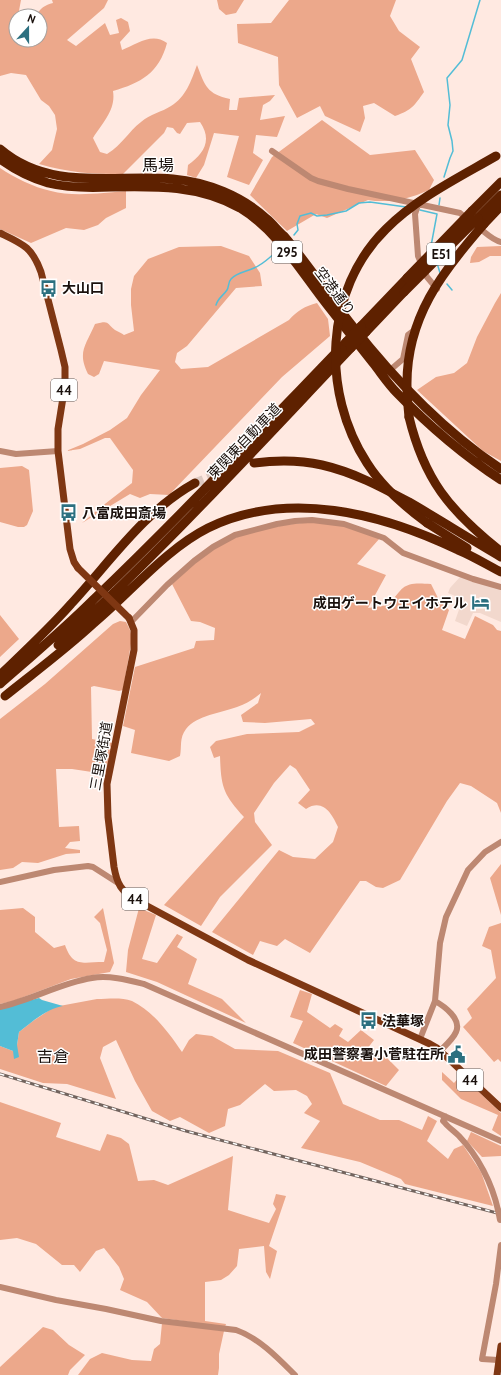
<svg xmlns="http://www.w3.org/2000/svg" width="501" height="1375" font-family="Cabin,'Noto Sans JP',sans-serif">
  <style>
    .built { fill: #f2d8cd }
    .green { fill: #eca88b }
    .water { fill: #53bdd6 }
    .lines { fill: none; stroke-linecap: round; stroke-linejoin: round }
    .stream { stroke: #53bdd6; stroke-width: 1.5 }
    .highway-tunnel { stroke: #ddc9c1; stroke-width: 9; stroke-dasharray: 9 4.5; stroke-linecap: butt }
    .minor { stroke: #bd8872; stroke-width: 6 }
    .major { stroke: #7f3713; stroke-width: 7 }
    .highway { stroke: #5e2100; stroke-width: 9 }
    .rail-casing { stroke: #72645e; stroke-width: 3 }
    .rail { stroke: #fff; stroke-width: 1.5; stroke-dasharray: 4.5; stroke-linecap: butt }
    .minor-bridge { stroke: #bd8872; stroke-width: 6 }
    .major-bridge { stroke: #7f3713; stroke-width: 7 }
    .highway-bridge { stroke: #5e2100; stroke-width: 9 }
    .labels { text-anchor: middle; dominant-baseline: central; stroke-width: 3; stroke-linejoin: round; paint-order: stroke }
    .shield { fill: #fff; stroke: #5f5856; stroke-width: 1 }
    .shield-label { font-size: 13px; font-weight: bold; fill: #1a110d }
    .poi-label { font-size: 14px; font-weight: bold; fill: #1a110d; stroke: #fff; text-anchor: start }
    .street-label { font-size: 14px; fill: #1a110d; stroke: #fff }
    .quarter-label { font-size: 16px; fill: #1a110d; stroke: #fff }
  </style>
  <rect width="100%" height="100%" fill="#ffe9e1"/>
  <path class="built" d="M460,577l27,7 14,6v32l-21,-9h-7l-6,13 -12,-5 6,-17 -2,-2 1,-4 -12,-5 2,-5z"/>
  <path class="green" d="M0,0h21l-3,16h-2v24h24v-24h-4c4,-8 9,-11 17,-13l-1,-3h56l-4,8 -37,32 9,6 29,-23 5,12 9,-2 -3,-13 5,-2 7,4 2,9 -10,11 2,8c15,-6 30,-18 45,-7 -8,30 -26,40 -54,48 3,19 -10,31 -20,47l7,14 7,2c16,-10 21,-22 34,-32 9,-8 21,-10 30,-16 15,-9 20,-25 26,-41 8,21 10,29 33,34l-1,11h8l2,-12 36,-3 -5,6 -7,4 -3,15 25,-4 -8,21 -21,-2 -3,18 10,7 -14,25 -22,-8 12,-41 -25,-3 -10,32 -8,13 -9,-3 1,-10c15,-11 25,-24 12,-43l-13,1 -7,11 -3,-1 -4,-5 -6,-1 -3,6 -41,41c-30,0 -54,-1 -84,-10l13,-14 5,-21 -2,-14 -6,-9 -8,-6 -15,-25 -15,-2 -11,3z
    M217,0h27l-8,13 -10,2 -7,-6z
    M289,0h107l-6,16 9,15 21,16 -9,12 13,33c-10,14 -12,18 -29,24l-21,-13 -11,3 2,12 -5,14 -35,-16 -5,-10 -23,12 -18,-33 -1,-28 -40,-14 -1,-19 34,-1z
    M322,120l48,35 45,-5 19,30 -5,10 -12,5 -20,6h-22l-7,-1 -41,18 -11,-4 -29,17 -37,-36 22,-38z
    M0,168c15,10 33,19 51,23 21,6 53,2 75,0v17l-20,10 -8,7 -14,5 -18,-2 -35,15 -31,-14z
    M221,246l28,10 11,17 2,13 -26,2 -49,58 -10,7 -2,9 6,7 27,-2 81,-47c8,-9 16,-14 28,-17l11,16 2,17 -48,41 -113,118 -19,-1 -10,4 -10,-4 -48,29 19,-16 31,-24 1,-13 -23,-32h-5l-25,11 -14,2 17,-7 27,-14 17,-12 14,-23 19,-25 -56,-9 -5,13 -5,3 -6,-3c-11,-22 -2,-29 7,-50 15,-4 11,-1 20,6 3,2 7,3 9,5l10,-4 -3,-26v-16l3,-13 14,-17 31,-12z
    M501,246v10h-11l-11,6 -9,1 1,-6 6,-10z
    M501,293v168l-18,-10 -66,-61 19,-13 18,-4 13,-10 10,-26 18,-34z
    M22,466l7,4 4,41 -6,14 -3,2h-6l-18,-5v-54z
    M317,522l20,2 43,14 -23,26 29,11 -18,33 21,-3c15,-20 15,-23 42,-21l8,16 10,10 -7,20 23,9 10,-23 18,9 4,5 4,1v182l-4,-10 -26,-17 -11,-3 -13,18 -47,79 -17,8 -7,-1 -10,-6h-6l-50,72 -25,-14 -8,7 -17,-5 -7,14 -41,-23 67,-82 14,7 22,2 18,-17 5,-15c-6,-13 -15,-29 -32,-18l-8,-6 12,-13 -14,-21 -6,-4 -16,18 -20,30 1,9 17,23 -52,52 -19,29 -37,-21 80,-88c-21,-23 -23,-30 -24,-61l-6,2 -4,-11 6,-6 31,-7 52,-2 16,-8 -4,-5 -46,4 -22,-1 -2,-7 17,-12 3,-10c-7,6 -15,11 -24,14 -16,6 -40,8 -51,22 -7,9 -4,18 -6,27l-11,5 -38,-8 4,-23 -12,-4 12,-59 59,-19 2,-7 18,-1 1,-12 -15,-6 -9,-1 -19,-37c16,-15 31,-29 50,-40 25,-14 67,-21 95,-22z
    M0,615l19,24 -19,18z
    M120,621l6,1 4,8 2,8 -9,52 -4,1 -25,-5 -3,1 1,52 20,4 -5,28 -2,3 -33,-5h-16l3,58 20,-1 1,15 -10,1 -5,6 15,2v3l-14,1 -28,9 -16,-1 -9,6 -13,2v-151l45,-35 68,-60z
    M501,864v51l-11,-37z
    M23,908l12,9v15l19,16 11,-3c8,23 18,17 39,17l3,-12 -7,-27 -6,-6 9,-9 11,55 -4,9 -39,7 -58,22 -13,3v-94z
    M139,908l17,7 -14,44 15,4 20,-29 6,3 -6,10 20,12 -9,25 34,15 24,24 -89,-41 -31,-10 2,-22z
    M501,923v139l-3,-3 -4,3 -31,-35 9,-9 -5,-9 29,-31 -5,-28 -9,-4 7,-19z
    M300,990l12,4 -5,18 23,16 5,-4 8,5 -4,7 9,6 13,-12 13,10 -7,9 20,9 12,12 -13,16 -93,-43 10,-22 -13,-4z
    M97,999c11,0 24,-2 35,2 21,10 37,32 50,51l7,-12 7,-6 16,2 23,13 43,2 52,22 13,31 37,16h19l23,10 6,-14 9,5 -10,20 21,18 6,-10 9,-4 18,27 12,34 -88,-22 -4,-5 -41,-17 -59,-14 19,-27 -16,-8 8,-9 -5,-8 -11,-6 -22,1 -9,-7 -25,21 -12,4 -3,17 -16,7 -29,-16 -10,4 -18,-10 -17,-30 -19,-41 -13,7 -3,11 16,41 -49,-15 -24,-1 -43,-14v-23l13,5 4,-6 2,-13 14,-11 21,-14z
    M442,1072l12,11 7,-8 40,38v23l-9,-6 6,-15 -37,-16 -19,-19z
    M0,1102l61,21 -5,14 44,14 7,-17 14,4 8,6 9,37 16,-1 14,5 65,-29 -5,54 41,13 7,-14 -3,-5 3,-10 10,2 -17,50 8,5 -7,28 -4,-7 -2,-26 -25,3 -2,17 -8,9 -8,5 -16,2v39l21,3 -1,3 -63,-9 -15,-16 -27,-12 4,-11 -5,-12 -15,-19 -8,3 -16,21 -6,-7h-12l-26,-21 -19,-6 -17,2z
    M471,1132l30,14v10l-19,1 -15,-16z
    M162,1323l62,8 -5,23v14l-1,7h-140l12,-16 12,-6 30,7 19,1 3,-12 6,-5z
    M43,1327l10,3 16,15 16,10 -15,15 -2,5h-68v-8z"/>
  <path class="water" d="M39,998l3,2 21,6c-17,3 -31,16 -44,26l-2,13 2,12 -5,2 -1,-8 -13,-5v-38z"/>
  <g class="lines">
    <path class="stream" d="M444,177l6,-19 3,-7 -1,-10 -4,-16 2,-20 -3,-27 15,-18 18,-60
      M439,205l1,-7
      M420,210l17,4 -6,32v2
      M294,235l4,-5 -1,-6 3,-8 11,-3 6,3 10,-1 19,-4 13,-8 11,-1 36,5
      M437,263l3,10
      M447,284l5,6
      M216,305c2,-7 7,-9 11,-15 2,-3 1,-8 4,-11 6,-7 15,-7 23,-11 8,-3 14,-9 21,-15"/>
    <path class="highway-tunnel" d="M195,483l27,-11"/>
    <path class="minor" d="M272,151l39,27 7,3 30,8 112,24 7,6
      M418,205l-3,9 3,42 9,21 10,12
      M478,227c7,5 14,13 23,15
      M389,371l14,-12 5,-24 8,-6
      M0,451l16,3 42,-3
      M131,622l36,-37 27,-24 19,-14 22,-12 42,-11 18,-3 17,-1 32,4 40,14 19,15 70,26 28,8
      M0,882l54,-12 34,-4 5,1 25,16
      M435,1001c9,5 27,18 21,31 -3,7 -11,14 -16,19
      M0,1007c32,-7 60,-24 92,-29 17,-3 36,2 52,6l357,157
      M420,1039l15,-38 5,-58 6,-26 22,-47 17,-18 16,-10
      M445,1116l-2,5 2,2c4,5 9,8 14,13 19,20 33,47 39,74
      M0,1287l56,13 50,9 55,12 75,9c23,8 42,28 59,45
      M498,1360l-16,-1 14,-75 5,-39"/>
    <path class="major" d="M0,233c23,11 32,14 41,39l20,78 4,17v18l-7,44v22l12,98 4,13 4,6
      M129,618l5,12v20l-27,134 1,33 6,50c3,17 7,24 22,33l112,60 182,84 7,4 64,60
      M497,1375l4,-29"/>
    <path class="highway" d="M0,149c50,43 114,25 173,30 34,3 69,17 94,40 6,5 11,12 17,17 24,28 44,59 67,88 43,55 91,106 150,145
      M0,159c15,11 31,19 48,24 20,5 42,5 63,4 45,-1 88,-2 129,21 38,23 61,64 88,98 15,19 30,38 45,57 8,10 15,21 24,30 32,33 66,62 104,87
      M472,211l29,-29
      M478,218l23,-23
      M484,224l17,-18
      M361,326l46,-48
      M366,332l38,-40
      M409,417c15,62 40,93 90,133
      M254,463c23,-3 46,-3 68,2 31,7 59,22 87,37 31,18 61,37 92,55
      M427,523l40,25
      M58,645c103,-93 197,-196 293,-297
      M0,675c24,-23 49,-46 71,-71 39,-42 73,-93 124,-121
      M0,684c32,-28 64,-55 94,-85 87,-83 169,-171 252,-257
      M5,696c30,-24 61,-47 89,-73 36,-30 72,-74 114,-95 80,-39 173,-15 250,22 15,6 29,15 43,22"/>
    <defs>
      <path id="rail" d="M0,1074l186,57 315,83"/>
    </defs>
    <use href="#rail" class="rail-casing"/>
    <use href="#rail" class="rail"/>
    <path class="minor-bridge" d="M498,1210l2,10"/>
    <path class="major-bridge" d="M78,568l51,50"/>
    <path class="highway-bridge" d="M407,278l65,-67
      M404,292l74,-74
      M346,342l15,-16
      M351,348l15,-16
      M409,417c-1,-10 -2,-21 -2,-31 -1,-68 35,-114 77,-162
      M427,523c-23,-17 -45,-36 -60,-60 -46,-71 -43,-173 19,-234 31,-31 72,-51 110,-73"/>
  </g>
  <defs>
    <symbol id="bus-bare" viewBox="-9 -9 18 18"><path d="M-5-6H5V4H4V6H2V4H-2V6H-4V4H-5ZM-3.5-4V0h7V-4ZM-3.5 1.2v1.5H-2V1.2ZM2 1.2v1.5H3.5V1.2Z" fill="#2c7080" stroke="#fff" stroke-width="2.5" paint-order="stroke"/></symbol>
    <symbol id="hotel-bare" viewBox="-9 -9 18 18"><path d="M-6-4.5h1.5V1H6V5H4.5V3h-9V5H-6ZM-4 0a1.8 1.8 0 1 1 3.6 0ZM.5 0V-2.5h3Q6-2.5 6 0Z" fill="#2c7080" stroke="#fff" stroke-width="2.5" paint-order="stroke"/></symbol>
    <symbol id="civic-bare" viewBox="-9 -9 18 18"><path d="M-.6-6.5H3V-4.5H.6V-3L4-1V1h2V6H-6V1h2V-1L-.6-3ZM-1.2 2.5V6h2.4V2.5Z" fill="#2c7080" stroke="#fff" stroke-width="2.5" paint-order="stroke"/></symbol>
  </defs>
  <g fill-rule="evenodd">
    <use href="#bus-bare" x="36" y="276" width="25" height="25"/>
    <use href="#bus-bare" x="56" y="500" width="25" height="25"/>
    <use href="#hotel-bare" x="468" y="590" width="25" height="25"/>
    <use href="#bus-bare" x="356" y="1008" width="25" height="25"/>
    <use href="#civic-bare" x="444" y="1042" width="25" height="25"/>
  </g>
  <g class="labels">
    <g class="shield">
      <rect x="272" y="241" width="30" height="22" rx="3"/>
      <rect x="427" y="243" width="28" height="22" rx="3"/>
      <rect x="51" y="379" width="26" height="22" rx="3"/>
      <rect x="122" y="888" width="26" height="22" rx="3"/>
      <rect x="457" y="1069" width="26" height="22" rx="3"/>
    </g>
    <g class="shield-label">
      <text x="287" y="252">295</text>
      <text x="441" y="254">E51</text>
      <text x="64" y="390">44</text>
      <text x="135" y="899">44</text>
      <text x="470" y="1080">44</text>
    </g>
    <g class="poi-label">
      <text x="62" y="288">大山口</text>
      <text x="82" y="513">八富成田斎場</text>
      <text x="467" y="603" text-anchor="end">成田ゲートウェイホテル</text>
      <text x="382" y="1021">法華塚</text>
      <text x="444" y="1054" text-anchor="end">成田警察署小菅駐在所</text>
    </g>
    <g class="street-label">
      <text transform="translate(335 291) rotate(53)">空港通り</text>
      <text transform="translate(244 441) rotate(-46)">東関東自動車道</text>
      <text transform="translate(101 756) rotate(-80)">三里塚街道</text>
    </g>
    <g class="quarter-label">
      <text x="158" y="165">馬場</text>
      <text x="53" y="1056">吉倉</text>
    </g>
  </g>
  <g transform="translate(28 28) rotate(21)"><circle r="19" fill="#ffffff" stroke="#a3a09e"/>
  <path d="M0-3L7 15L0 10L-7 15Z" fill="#2c7080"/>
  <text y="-6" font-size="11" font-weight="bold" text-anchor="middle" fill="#1a110d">N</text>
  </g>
</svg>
